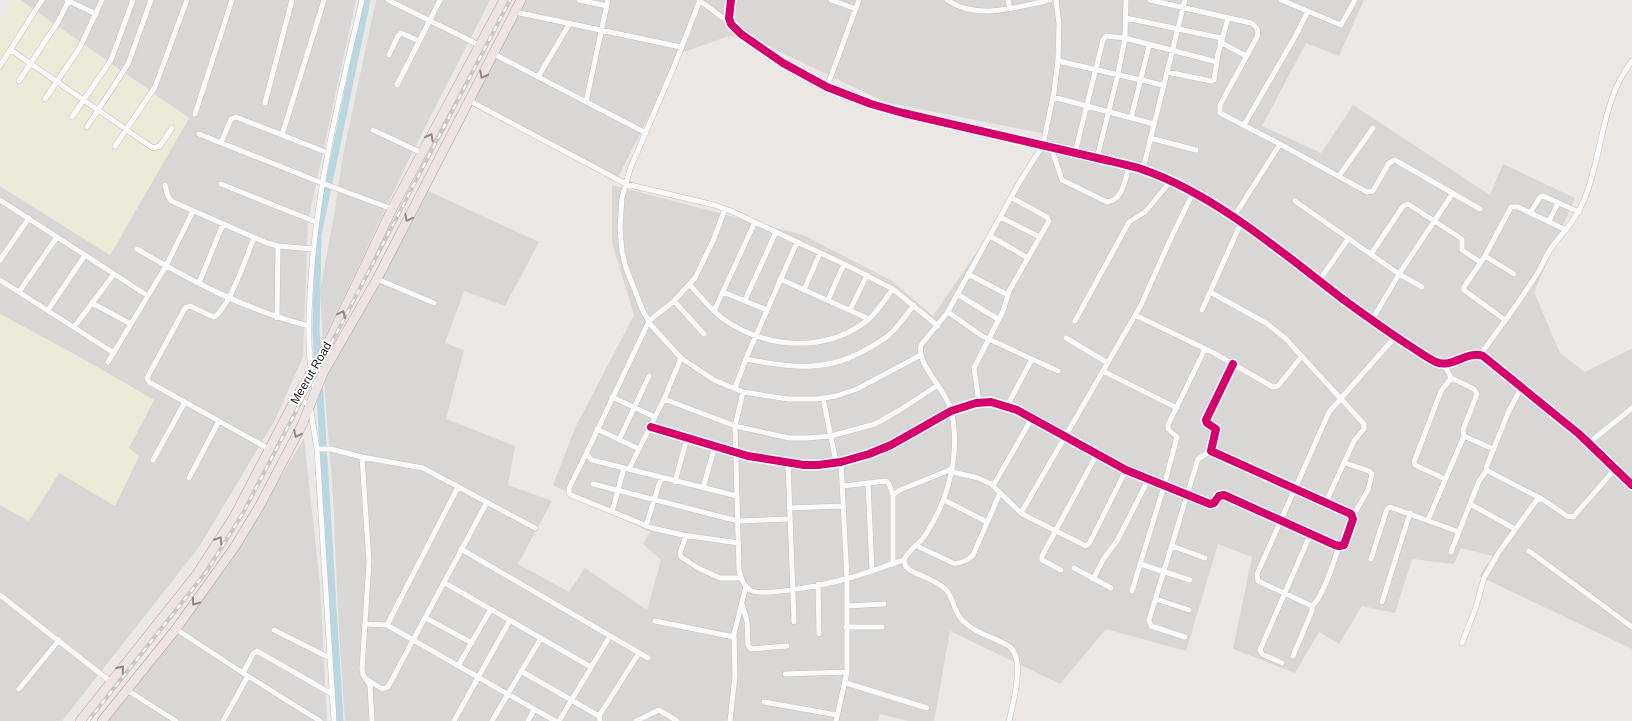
<svg xmlns="http://www.w3.org/2000/svg" width="1632" height="721" font-family="Helvetica,sans-serif">
  <style>
    .residential { fill: #d9d7d6 }
    .farmland { fill: #ebead7 }
    .lines { fill: none; stroke-linecap: round; stroke-linejoin: round }
    .canal { stroke: #b7d8de; stroke-width: 7 }
    .minor-casing { stroke: #c3c2c0; stroke-width: 6 }
    .trunk-casing { stroke: #bf9ca8; stroke-width: 10 }
    .minor { stroke: #fcfbfb; stroke-width: 5 }
    .trunk { stroke: #ece4e2; stroke-width: 9 }
    .rail-casing { stroke: #c9c8c8; stroke-width: 4 }
    .rail { stroke: #fff; stroke-width: 2; stroke-dasharray: 5.5; stroke-linecap: butt }
    .cycleway-casing { stroke: #fff; stroke-width: 11 }
    .cycleway { stroke: #d6006c; stroke-width: 8 }
    .oneway { stroke: #8e8a89 }
    .labels { text-anchor: middle; dominant-baseline: central; stroke-width: 4; stroke-linejoin: round; paint-order: stroke }
    .street-label { font-size: 12px; fill: #1c1c1c; stroke: #fff }
  </style>
  <rect width="100%" height="100%" fill="#eae7e4"/>
  <path class="residential" d="M20,0h336l-48,221 -5,136 -28,63 -76,127 -137,174h-62v-216l29,16 30,-48 69,-25 26,-48 -71,-41 -83,-45v-128l110,69 79,-137z
    M376,0h114l-79,155 -88,186 -3,-50 15,-81 8,-55z
    M524,0h840l-25,56 -33,-13 -44,83 59,27 32,-48 137,90 13,-31 72,34 -41,94 26,61 25,19 46,-23 1,1v299l-153,-73 14,-20 -32,-8 -7,16 -42,-5 -17,54 -33,-7 -23,38 -20,-12 -24,41 -62,-24 19,-92 -34,-13 -32,107 -80,-22 -46,55 -110,-53 -16,90h-26l-28,-7 -2,7h-533l-6,-87 -6,-140 -9,-111 14,-36 86,-158 115,53 -34,64 -41,-15 -19,52 19,7 -18,69 69,27 -7,39 44,16 -34,63 51,28 16,-24 62,42 14,-50 -18,-16 7,-12 -97,-47 22,-57 59,-113 -22,-72v-58l191,50 89,46 41,35 47,-69 66,-113 -161,-32 -136,-65 -20,-1 -48,17 -63,124 -147,-72z
    M304,438l16,146 7,137h-224l126,-156z"/>
  <path class="farmland" d="M13,0h7l169,118 -79,137 -110,-69v-164z
    M0,314l83,45 71,41 -25,48 10,8 -24,50 -56,-33 -30,48 -29,-16z"/>
  <g class="lines">
    <path class="canal" d="M340,721l-24,-390 2,-96 49,-235"/>
    <defs>
      <path id="minor" d="M67,0l29,14
        M388,0l91,45
        M579,0l28,6
        M699,0l32,24
        M700,0l-25,64 -45,105 -8,29 -2,29 2,25 4,16 17,43 8,14 30,33 33,22 29,12 45,7h29l19,-3 21,-7 64,-34
        M731,0l-2,18 2,6 10,10 42,29 44,24 44,17 32,9 207,48c11,3 23,5 34,9 72,25 140,84 200,130 22,16 44,32 66,46 8,5 17,12 26,16 16,7 31,-12 47,-6l96,78 53,51
        M831,0l25,9
        M947,0c31,21 69,7 103,0
        M1008,0l2,9
        M1150,0l101,23c6,4 8,7 6,14l-37,68v8l60,31 87,48 6,-1 16,-28 6,-3 85,49
        M1281,0l60,25 14,-25
        M515,12l166,35
        M1126,18l95,20
        M1220,42l26,14
        M11,50l142,98 7,-2 12,-18
        M494,54l152,79
        M389,55l9,-19 3,-3 18,8
        M1058,61l105,24
        M0,66l42,-66
        M1167,72l44,9 3,-1 4,-26 10,-36
        M538,77l32,-54
        M19,81l39,-59 11,-22
        M397,85l43,-85
        M827,87l32,-87
        M1053,97l101,27
        M45,99l35,-52 22,-47
        M470,101l156,83 88,21 17,6 113,53 49,25 45,37
        M586,102l22,-102
        M265,103l27,-103
        M195,114l37,-114
        M72,117l39,-57 22,-60
        M1131,118l18,-72
        M1244,125l52,-90 12,-24
        M87,127l41,-63 23,-64
        M373,130l49,23
        M199,134l123,49 70,26
        M282,135l42,-135
        M1150,138l46,12
        M221,143l10,-24 5,-2 92,36
        M115,146l40,-59 32,-87
        M1051,147l11,33 45,22c16,-2 18,-22 22,-36
        M1075,153l28,-113 3,-4 19,2 92,24
        M1097,158l21,-84 7,-36 1,-38
        M1143,169l42,-169
        M1339,176l34,-48
        M221,184l95,38
        M165,185l3,11 3,5 96,42 11,3 35,3
        M0,200l148,96
        M1295,201l104,73 23,13
        M725,209l-12,32 -18,37 -21,23 -25,20 -63,133 6,6 145,36
        M1530,213l10,-16 3,-1 36,16
        M1000,217l40,20
        M1233,218l47,-74
        M1549,221l9,-18
        M990,236l38,22
        M254,238c-8,19 -24,69 -40,79l-3,-1 -21,-10 -5,2 -38,70 2,4 120,67
        M137,249c56,33 109,61 172,77
        M1371,254l32,-48 5,-2 54,35v11l18,12
        M1485,256l29,18
        M0,260l29,-42
        M968,274l40,21
        M377,279l57,24
        M780,279l89,40
        M0,280l114,73
        M1319,281l29,-42
        M199,283l24,-59
        M690,285c10,11 20,24 32,33 43,31 104,36 147,1 9,-8 16,-20 24,-30
        M804,290l16,-37
        M19,292l38,-55
        M723,292l44,18
        M1210,292l56,31 19,15 79,86v5l-10,12 -28,61
        M957,294l41,25
        M745,300l31,-68
        M828,300l16,-36
        M674,301l30,33
        M92,303l39,21
        M48,310l37,-55
        M850,310l17,-35
        M1202,310l39,-87
        M714,311l41,-89
        M948,312l34,24 76,35
        M1135,315l79,38 59,34 5,-1 24,-30
        M277,318l1,-72
        M1372,320l27,-46 54,-81
        M1505,320l-41,-30v-3l21,-31 26,-49h7l48,23
        M1075,321l54,-99 16,-10 26,-31
        M74,327l40,-53
        M1066,338l42,25
        M1480,355c19,-26 38,-51 55,-78 6,-8 9,-18 15,-27 12,-18 25,-28 34,-50 18,-42 18,-103 48,-139
        M746,359c46,9 81,14 123,-11 7,-4 14,-8 20,-13 9,-8 17,-20 25,-30
        M108,362l58,-96 27,-55
        M1444,364l7,14 23,11 3,5 -14,36 1,6 29,13
        M1103,371l74,37
        M735,388l12,-32 50,-114
        M1521,388l-13,25 -22,55 2,3 52,27
        M315,389c-8,-30 -7,-64 -5,-94 5,-101 29,-198 52,-295
        M743,392l-8,34 4,144c2,7 4,16 11,20 12,8 83,-7 99,-12 18,-5 36,-12 55,-18
        M297,397l13,9 7,43 17,272
        M612,397l43,20
        M823,398l13,64
        M664,399l71,27 54,12h18l24,-2 44,-12 25,-14 38,-25
        M979,403l-5,-35 29,-57 6,-20 40,-70 -2,-4 -35,-19
        M1007,406l25,-47
        M651,427l97,29 56,9h14l23,-3 28,-8 22,-9 60,-34 25,-8 15,-1 26,8 109,60 84,34 4,-1 5,-7 5,-1 111,50 4,1 5,-1 9,-26 -2,-5 -140,-63 5,-22 -9,-6 -1,-3 27,-56
        M597,429l42,20
        M619,440l30,-64
        M1589,443l43,-35
        M317,449h14l31,8 61,11 112,60
        M586,454l-17,34v5l2,2 81,33 31,7 56,8
        M362,457l7,105 -7,107 1,6 7,10 2,36
        M153,460l32,-58
        M788,462l6,160
        M1345,463l24,8 3,3 -4,16 -15,26
        M629,469l35,-70 17,-41
        M952,472l26,6 13,6 31,30 64,32 4,-4 36,-72
        M189,478l30,-57
        M1445,479l-30,-14 -1,-3 27,-71 10,-13
        M675,482l12,-44
        M868,483l4,87
        M593,484l145,37 51,-2
        M843,486l43,-5 3,3 4,11
        M993,486l39,-68
        M703,488l12,-42
        M944,500l43,22
        M1470,504l45,25
        M789,508l53,-2
        M612,512l12,-44
        M1021,513l120,-208 30,-67 22,-45
        M1428,520l36,-84
        M646,526l15,-48
        M686,536l-6,17 1,4 17,11 22,10h21
        M917,546l36,17c8,1 15,-3 20,-8l27,-62
        M1172,546l33,12
        M461,549l187,109
        M1529,551l103,76
        M1451,552l28,-71 8,-11
        M1371,559l16,-50 3,-2 69,25
        M893,563v-68l7,-5 52,-21
        M1140,564l50,16
        M1074,568l37,20
        M1061,570l-19,-10v-4l55,-102
        M1093,579l11,-21 13,-17 31,-61
        M445,583l146,84
        M818,584l1,50
        M1132,591l32,-105 13,-49 -9,-8v-4l37,-76
        M0,595l111,87
        M1156,599l33,11
        M1382,602l28,-89
        M742,604l5,17 1,24 3,4 36,-3
        M847,606l37,-2
        M1312,606c10,-7 23,-47 27,-60
        M426,618l46,25
        M655,621l79,16
        M366,624l21,1 168,96
        M387,625l71,-138
        M846,627h36
        M176,629l67,44 77,48
        M274,630l56,28
        M1185,637l-34,-11 -2,-6 49,-161 13,-8
        M1462,643l14,-36 8,-29 15,-26 34,-47 4,-5 5,-1 25,17 6,1 43,-49
        M1293,656l19,-45v-5l-54,-25 -1,-7 72,-162 66,-75
        M1282,663l-20,-9 -2,-4 51,-117
        M458,666l33,-57
        M521,671l78,45 1,5
        M243,673l10,-19 4,-3 75,43
        M785,674l62,-2
        M368,680l14,9 6,-2 99,-185
        M846,683l81,25
        M19,689l40,-49
        M127,690l49,31
        M764,702l73,13
        M599,716l40,-63
        M223,721l25,-45
        M454,721l56,-101
        M492,721l49,-83
        M528,721l6,-11
        M559,721l51,-85
        M636,721l23,-11 18,11
        M730,721l5,-45 -1,-42 12,-48
        M836,721l11,-49v-93l-6,-117
        M1009,721c4,-17 18,-66 -2,-76 -15,-9 -31,-11 -44,-24 -9,-8 -9,-21 -16,-30 -5,-8 -27,-16 -36,-20l-5,-4 -2,-7c4,-10 16,-16 22,-26 23,-36 35,-82 25,-124 -5,-21 -35,-45 -30,-65l26,-32 72,-130 24,-38 11,-53 4,-32 1,-36 -3,-24"/>
      <path id="trunk" d="M80,721l117,-147 37,-57 63,-121 24,-38 71,-149 112,-209
        M102,721l74,-92 58,-81 25,-41 43,-82 21,-52 54,-94 144,-279"/>
    </defs>
    <use href="#minor" class="minor-casing"/>
    <use href="#trunk" class="trunk-casing"/>
    <use href="#minor" class="minor"/>
    <use href="#trunk" class="trunk"/>
    <defs>
      <path id="rail" d="M88,721l119,-150 36,-58 267,-513"/>
    </defs>
    <use href="#rail" class="rail-casing"/>
    <use href="#rail" class="rail"/>
    <defs>
      <path id="cycleway" d="M731,0l-2,18 2,6 10,10 42,29 44,24 44,17 32,9 207,48c11,3 23,5 34,9 72,25 140,84 200,130 22,16 44,32 66,46 8,5 17,12 26,16 16,7 31,-12 47,-6l96,78 53,51
        M651,427l97,29 56,9h14l23,-3 28,-8 22,-9 60,-34 25,-8 15,-1 26,8 109,60 84,34 4,-1 5,-7 5,-1 111,50 4,1 5,-1 9,-26 -2,-5 -140,-63 5,-22 -9,-6 -1,-3 27,-56"/>
    </defs>
    <use href="#cycleway" class="cycleway-casing"/>
    <use href="#cycleway" class="cycleway"/>
  </g>
  <defs><path id="oneway-chevron" d="M-2-3.5L2.5 0L-2 3.5" fill="none" stroke-width="1.6" stroke-linecap="round" stroke-linejoin="round" transform="scale(1.25)"/></defs>
  <g class="oneway">
    <use href="#oneway-chevron" transform="translate(483 75) rotate(117)"/>
    <use href="#oneway-chevron" transform="translate(430 137) rotate(-62)"/>
    <use href="#oneway-chevron" transform="translate(408 218) rotate(117)"/>
    <use href="#oneway-chevron" transform="translate(342 314) rotate(-65)"/>
    <use href="#oneway-chevron" transform="translate(297 434) rotate(117)"/>
    <use href="#oneway-chevron" transform="translate(219 540) rotate(-57)"/>
    <use href="#oneway-chevron" transform="translate(195 602) rotate(126)"/>
    <use href="#oneway-chevron" transform="translate(121 669) rotate(-51)"/>
  </g>
  <g class="labels">
    <g class="street-label">
      <text transform="translate(311 373) rotate(-60)">Meerut Road</text>
    </g>
  </g>
</svg>
